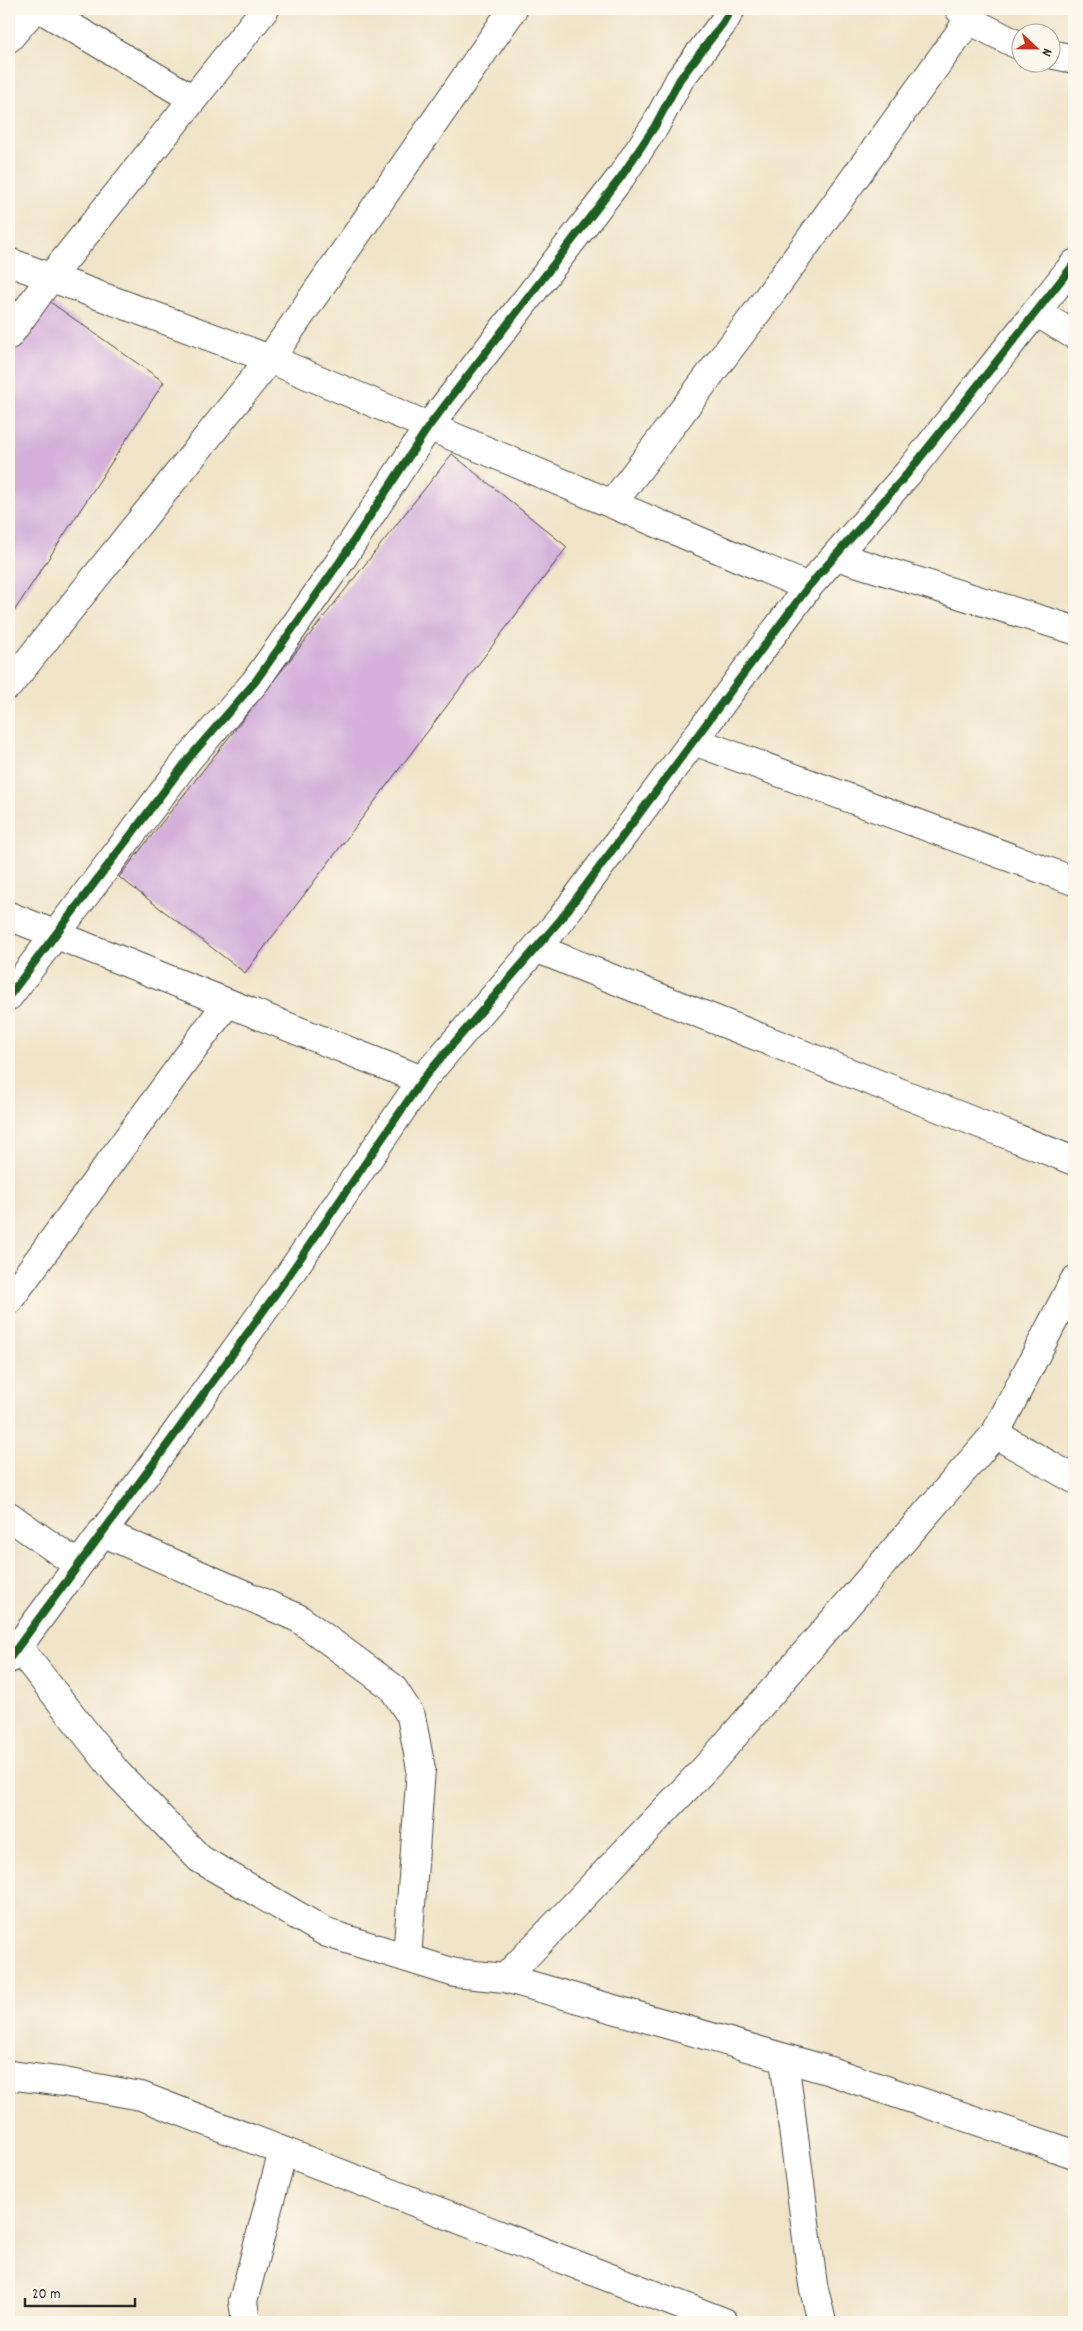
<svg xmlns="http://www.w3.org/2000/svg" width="1083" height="2331" font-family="Dekko,sans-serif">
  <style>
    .building { fill: #d4b0da }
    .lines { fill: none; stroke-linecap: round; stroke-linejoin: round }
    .minor-casing { stroke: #484742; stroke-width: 30 }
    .minor { stroke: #fff; stroke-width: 28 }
    .cycleway-casing { stroke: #fbf7ec; stroke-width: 11 }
    .cycleway { stroke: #1b5e20; stroke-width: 8 }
  </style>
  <rect width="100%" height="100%" fill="#fbf7ec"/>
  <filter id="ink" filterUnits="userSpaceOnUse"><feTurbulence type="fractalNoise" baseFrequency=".02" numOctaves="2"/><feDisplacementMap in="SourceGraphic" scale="10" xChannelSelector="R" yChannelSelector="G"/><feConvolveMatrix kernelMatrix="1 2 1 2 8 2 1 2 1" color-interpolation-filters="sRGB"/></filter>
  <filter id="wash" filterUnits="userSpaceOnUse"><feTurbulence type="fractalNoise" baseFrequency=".0096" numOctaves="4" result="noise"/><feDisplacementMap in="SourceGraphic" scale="20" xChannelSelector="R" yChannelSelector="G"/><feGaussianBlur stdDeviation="1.12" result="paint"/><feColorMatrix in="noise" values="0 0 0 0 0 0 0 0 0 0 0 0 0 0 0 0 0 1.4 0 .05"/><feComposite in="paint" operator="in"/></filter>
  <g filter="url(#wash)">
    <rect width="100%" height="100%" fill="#efe4c7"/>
    <g id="blocks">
      <path class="building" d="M43,297l121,85 -155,237v-272z
        M452,454l115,93 -322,426 -126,-96z"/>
    </g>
  </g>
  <g filter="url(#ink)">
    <use href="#blocks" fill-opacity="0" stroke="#484742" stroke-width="1"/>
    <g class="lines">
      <defs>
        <path id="minor" d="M41,9l152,90
          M959,9l10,11 51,26
          M9,38l25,-29
          M1050,54l24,5
          M9,262l261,97 538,228
          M1036,312l38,23
          M9,335l42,-58 214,-268
          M612,504l146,-193 211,-291
          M836,556l238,74
          M9,685l261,-326 243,-350
          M694,741l380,140
          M9,916l413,164
          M536,948c179,73 359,142 538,213
          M9,996l180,-238 66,-76 86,-122 88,-134 192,-249 34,-51 25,-47 43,-56 8,-14
          M1074,1281l-79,153 79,45
          M9,1300l218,-297
          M9,1516l69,49
          M102,1532l196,86 94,69 19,29 10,53 -14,189
          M18,1647l99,126 83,86 127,74 128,40 50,5 322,92 247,84
          M9,1659l164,-222 114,-159 135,-198 139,-161 247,-332 100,-114 166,-209
          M505,1978l207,-217 283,-327
          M784,2059l29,226 9,37
          M9,2075l55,7 77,14 583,226
          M246,2322l-3,-21 40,-150"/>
      </defs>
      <use href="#minor" class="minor-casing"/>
      <use href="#minor" class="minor"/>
      <defs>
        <path id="cycleway" d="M9,996l180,-238 66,-76 86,-122 88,-134 192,-249 34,-51 25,-47 43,-56 8,-14
          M9,1659l164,-222 114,-159 135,-198 139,-161 247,-332 100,-114 166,-209"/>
      </defs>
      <use href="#cycleway" class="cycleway-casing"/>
      <use href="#cycleway" class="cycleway"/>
    </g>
  </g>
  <rect width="1083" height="2331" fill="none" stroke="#fbf7ec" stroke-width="30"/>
  <g transform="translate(1036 48) rotate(112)"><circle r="24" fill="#fbf7ec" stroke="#a8a59f"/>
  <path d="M0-4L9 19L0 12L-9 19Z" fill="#c8321e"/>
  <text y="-8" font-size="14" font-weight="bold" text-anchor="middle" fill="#2b2b2b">N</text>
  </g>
  <path d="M25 2298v8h110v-8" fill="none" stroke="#2b2b2b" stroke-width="2.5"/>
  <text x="32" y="2298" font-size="15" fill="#2b2b2b" stroke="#fbf7ec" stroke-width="4" paint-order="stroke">20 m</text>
</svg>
